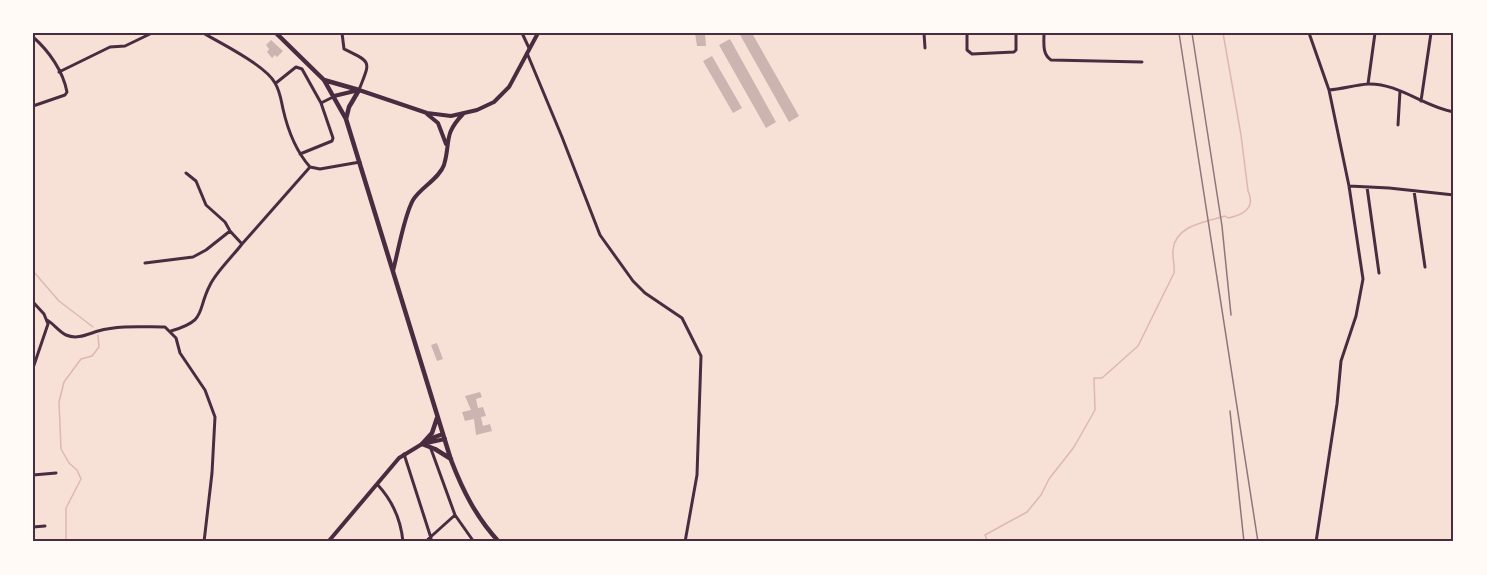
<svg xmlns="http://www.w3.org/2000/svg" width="1487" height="575" font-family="'PT Sans Narrow',sans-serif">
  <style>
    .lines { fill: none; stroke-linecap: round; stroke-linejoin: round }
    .stream { stroke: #dcb8b0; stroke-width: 1.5 }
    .building { fill: #ccb4b1 }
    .minor { stroke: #4a2c40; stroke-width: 3 }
    .tertiary { stroke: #4a2c40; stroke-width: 4 }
    .trunk { stroke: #4a2c40; stroke-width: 4.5 }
    .rail { stroke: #8f747c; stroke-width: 1.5 }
    .neatline { fill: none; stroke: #4a2c40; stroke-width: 2 }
  </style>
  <rect width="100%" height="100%" fill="#f7e1d7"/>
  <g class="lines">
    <path class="stream" d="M33,271l26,30 34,26
      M64,542l2,-4v-30l15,-29 -4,-9 -8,-7 -8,-14 -2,-47 5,-20 17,-23 11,-3 7,-9 -1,-12
      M988,542l-3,-7 42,-23 14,-17 8,-16 25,-32 21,-37 -1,-32h8l36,-32 36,-73c1,-9 -2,-16 -1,-23 2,-25 33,-28 52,-34l3,2c15,-3 28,-10 20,-27l-7,-56 -18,-102"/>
  </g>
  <path class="building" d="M695,33h10l1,13h-9z
    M739,33h13l47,83 -10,6z
    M730,39l46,83 -10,6 -47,-83z
    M271,40l12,11 -6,6 -2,-2 -3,3 -5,-6 2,-3 -3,-4z
    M712,56l30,52 -9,5 -30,-52z
    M437,343l6,16 -6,2 -6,-16z
    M480,392l2,5 -6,2 2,9 5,-1 3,9 -5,1 2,9 7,-2 2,7 -16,4 -2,-16 -9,2 -3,-9 9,-2 -6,-14z"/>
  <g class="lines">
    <path class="minor" d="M203,33c18,10 63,33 72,50 5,8 6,17 8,26 5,22 12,41 27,58l10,2 40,-7
      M342,33l2,16c29,14 26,12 15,41
      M522,33l7,15
      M924,33l1,15
      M967,33v17l5,4 42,-2 2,-2v-17
      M1044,33c0,10 -2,21 7,27l91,2
      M1309,33l20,57 20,96 14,93 -7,37 -15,45 -4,43 -21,138
      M33,37c16,14 30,34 34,55l-2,3 -32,11
      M527,53l35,84 38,98 33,46 12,12 37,25 19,38 -4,119 -12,67
      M59,72l51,-25 15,-1 27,-13
      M276,83l20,-16 6,2 19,34 12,35 -1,3 -32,13
      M1368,84l7,-51
      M1329,90c13,-1 26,-5 39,-6 31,-1 56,23 86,28
      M1421,101l10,-68
      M321,103l12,-6
      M1398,125l2,-34
      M186,173l10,8 10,24 19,17 5,9 12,13 68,-77
      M1349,186l40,2 65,7
      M1367,187l12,86
      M1414,191l11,76
      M145,263l48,-6 13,-7 24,-19
      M33,302l11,12 4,10 -15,44
      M47,320c7,4 12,12 19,15 11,5 22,-1 32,-4 21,-6 45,-4 67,-4l11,11 4,15 25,37 10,27 -3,56 -8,69
      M171,331c37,-11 25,-19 39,-46 6,-13 23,-29 32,-41
      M431,449l24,66 19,27
      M404,454l27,84
      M33,475l23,-2
      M377,484c15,16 24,36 26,58
      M33,527l12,-1
      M425,542l30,-27"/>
    <path class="tertiary" d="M334,96l25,-6 68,23 24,3 26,-6 17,-8 15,-15 29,-54
      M427,114l11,9 8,21
      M393,271c5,-19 11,-55 20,-71 8,-13 26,-21 31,-35 7,-24 -1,-30 19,-51
      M429,441l3,-3 11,-4
      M328,542l71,-84 23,-14 23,-5"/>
    <path class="trunk" d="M276,33l48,47 22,39 105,341c12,31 25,57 48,82
      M324,80l35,10 -10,17 -3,12
      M437,418l-5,15 -10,11 13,5 16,10"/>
    <path class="rail" d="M1179,33l79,509
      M1192,33l30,193 9,89
      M1230,411l14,131"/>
  </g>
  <rect width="1487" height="575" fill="none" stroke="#fffaf5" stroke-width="69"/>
  <rect x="34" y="34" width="1418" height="506" class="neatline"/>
</svg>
